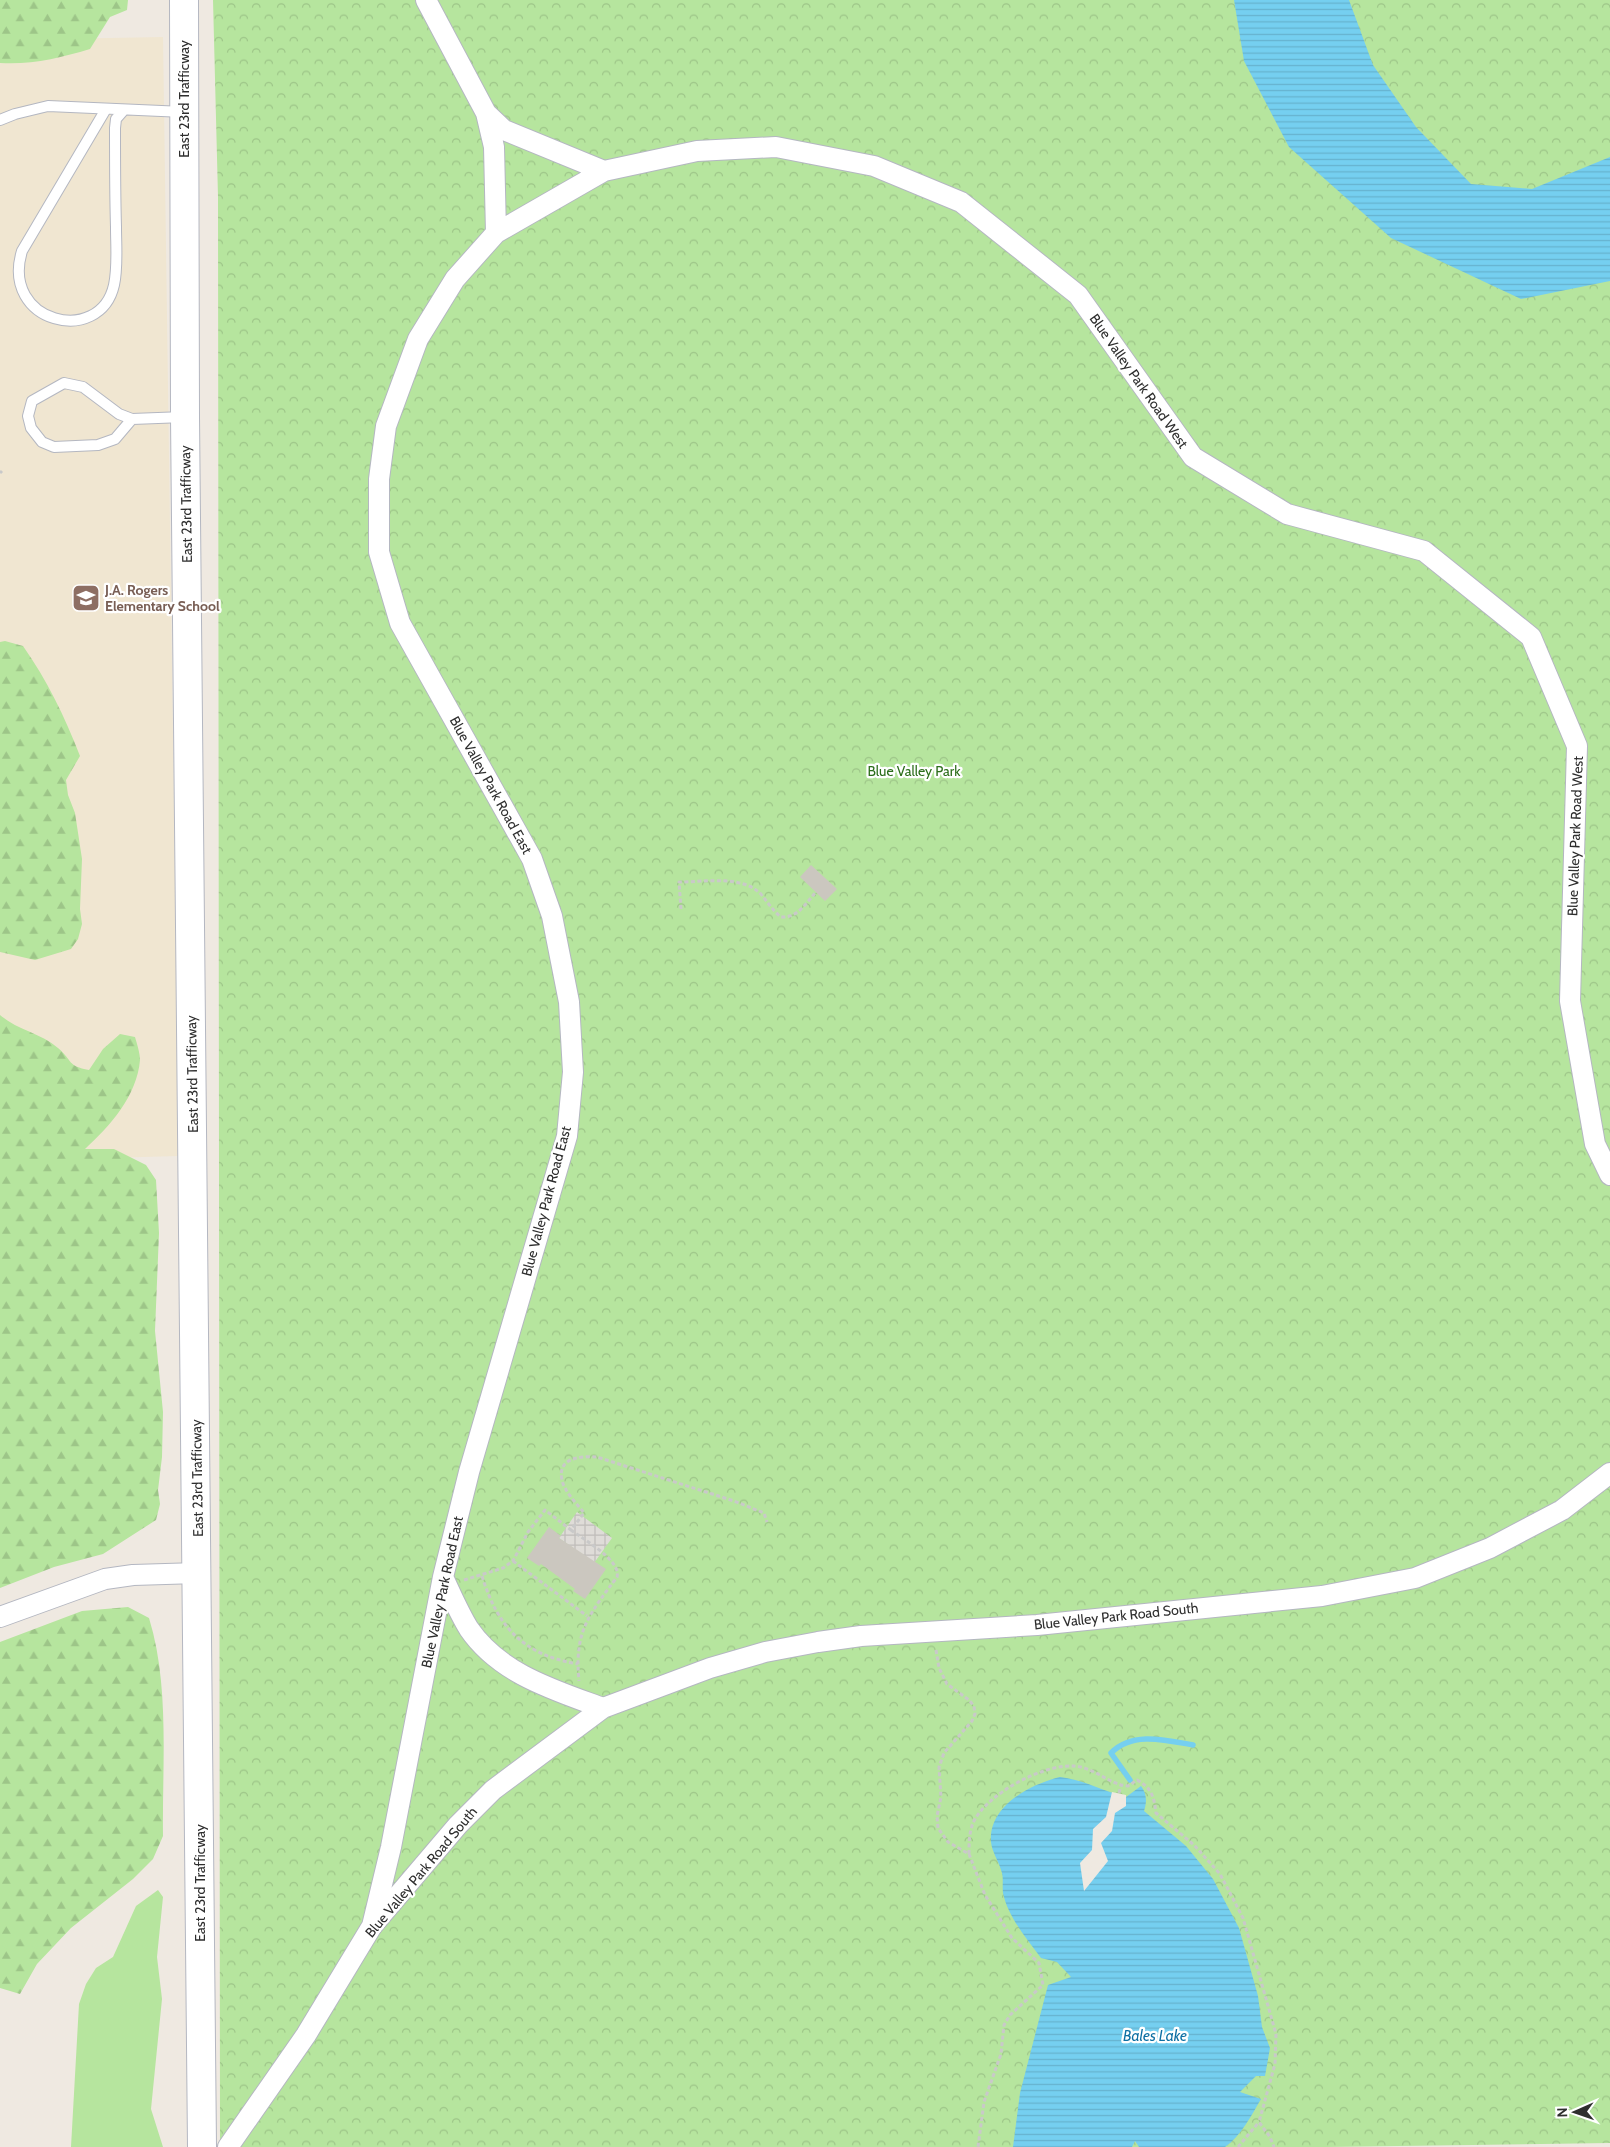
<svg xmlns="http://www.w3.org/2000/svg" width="1610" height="2147" font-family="Cabin,sans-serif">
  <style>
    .education { fill: #f0e6d1 }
    .grass { fill: #b6e59e }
    .forest { fill: url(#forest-firs) }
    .park { fill: url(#park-crowns) }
    .plaza { fill: url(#plaza-grid) }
    .water { fill: url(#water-rules) }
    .pier { fill: #efe9e1 }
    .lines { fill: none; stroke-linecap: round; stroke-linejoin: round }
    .stream { stroke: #75cff0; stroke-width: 5.5 }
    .building { fill: #cbc7bf }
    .lane-casing { stroke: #b4b7c1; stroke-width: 12 }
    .street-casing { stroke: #b4b7c1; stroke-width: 22 }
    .secondary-casing { stroke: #b4b7c1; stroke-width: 30 }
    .path { stroke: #c9c9c9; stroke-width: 3; stroke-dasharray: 4 2.5; stroke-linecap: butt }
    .lane { stroke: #fff; stroke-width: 10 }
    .street { stroke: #fff; stroke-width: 20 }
    .secondary { stroke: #fff; stroke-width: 28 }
    .labels { text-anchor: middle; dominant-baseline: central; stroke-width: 4.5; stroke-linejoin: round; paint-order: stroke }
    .street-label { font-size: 14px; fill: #2e2e2e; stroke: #fff }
    .education-label { font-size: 14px; font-weight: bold; fill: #785e54; stroke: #fff; text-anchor: start }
    .park-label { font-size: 14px; fill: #2c6e1b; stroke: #fff }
    .water-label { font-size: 15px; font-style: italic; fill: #0d6fa3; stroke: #fff }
  </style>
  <defs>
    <pattern id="forest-firs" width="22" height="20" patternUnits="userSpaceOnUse" patternTransform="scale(1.25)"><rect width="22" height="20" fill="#b6e59e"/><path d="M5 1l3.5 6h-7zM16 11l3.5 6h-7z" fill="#9dc588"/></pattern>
    <pattern id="park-crowns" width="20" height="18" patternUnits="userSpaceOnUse" patternTransform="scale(1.25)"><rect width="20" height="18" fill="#b6e59e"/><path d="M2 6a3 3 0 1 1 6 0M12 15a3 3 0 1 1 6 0" fill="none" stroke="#9dc588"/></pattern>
    <pattern id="plaza-grid" width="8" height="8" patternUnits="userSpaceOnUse" patternTransform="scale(1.25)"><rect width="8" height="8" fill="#dfdcd8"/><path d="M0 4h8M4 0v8" fill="none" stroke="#c0bdba"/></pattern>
    <pattern id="water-rules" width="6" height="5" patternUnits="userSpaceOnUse" patternTransform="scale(1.25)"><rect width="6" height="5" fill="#75cff0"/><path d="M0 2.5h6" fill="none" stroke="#66b2ce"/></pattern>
  </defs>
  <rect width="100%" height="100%" fill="#efe9e1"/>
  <path class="education" d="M163,37l16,1119 -179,5v-1121z"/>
  <path class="grass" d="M158,1890l5,7 -6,60 5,42 -11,110 12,38h-92l8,-143 7,-20 10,-16 17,-11 23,-51z"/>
  <path class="forest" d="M0,0h128l-1,10 -17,7 -20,32c-30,9 -59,16 -90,14z
    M5,641l18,5c24,34 42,71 57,110l-14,24 2,15 7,18 7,46 -2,50 2,15 -4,15 -7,10 -36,11 -35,-8v-310z
    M0,1015c17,15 41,18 58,33 15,13 9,18 31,22l14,-21 17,-15 15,3c2,7 5,16 5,23 -3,36 -30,66 -55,89h29l32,16 10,15 3,53 -4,98 8,81 -1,45 -4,33 2,14 -4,16 -53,34 -49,13 -54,21z
    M128,1607l21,11c21,68 13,147 14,218l-10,23 -20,20 -62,49 -34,36 -17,30 -20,-6v-346l82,-31z"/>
  <path class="park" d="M213,0h1397v2143l-283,4h-1107l-2,-1950z"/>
  <path class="plaza" d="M577,1512l35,26 -18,25 -35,-25z"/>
  <path class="water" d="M1234,0h115l24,65 43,62 55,57 61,5 78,-32v124l-89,18 -130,-61 -102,-91 -45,-86z
    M1060,1777c24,3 43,14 66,20l15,-11c6,8 6,16 3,25l42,35 27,33 26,49 19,68 4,31 8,21 -5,28h-9l-16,16 21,7c-10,17 -20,37 -36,48h-86l-4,-6 -3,6h-119l7,-54 28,-108 23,-8 -14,-15 -16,-4c-14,-19 -33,-41 -38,-65 -1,-8 1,-16 -2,-23 -3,-10 -9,-18 -10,-28 -3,-36 40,-58 69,-65z"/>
  <path class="pier" d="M1112,1792l14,3v11l-11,7 -3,18 -11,12 7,18 -24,30 -4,-28 12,-13 1,-21 13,-12z"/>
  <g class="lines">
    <path class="stream" d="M1130,1780l-19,-27c21,-22 55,-13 82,-8"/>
  </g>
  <path class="building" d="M811,865l26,24 -12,12 -25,-24z
    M549,1527l12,9 -2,2 47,31 -21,30 -12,-8 2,-2 -34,-25 -2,2 -12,-8z"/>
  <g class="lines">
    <defs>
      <path id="lane" d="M106,109l-84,142c-22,72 78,96 92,34 4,-18 2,-39 2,-58 -1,-33 -1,-66 -1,-99l1,-9 8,-9
        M0,120l15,-6 33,-8 136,6
        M132,419l-17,20 -17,6 -44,2 -12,-5 -11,-14 -3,-12 4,-15 32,-18 19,4 36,27 13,5 52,-2"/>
      <path id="street" d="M426,0l60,113 18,17 100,41 93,-20 79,-4 98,19 87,36 117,93 115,162 94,57 137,37 107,86 46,109 -7,255 25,143 15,31
        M486,113l8,34 2,86
        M443,1577c8,17 16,36 26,52 31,45 85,61 134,79
        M0,1617l105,-38 28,-4 65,-2
        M372,1926l19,-79 52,-270 26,-105 98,-336 6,-64 -4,-70 -17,-86 -20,-57 -132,-236 -21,-71v-73l7,-53 32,-87 37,-60 41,-46 108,-62
        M228,2147l78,-112 66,-109 86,-101 35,-35 110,-82 107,-40 55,-16 53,-10 43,-6 176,-11 285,-29 93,-18 75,-30 72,-38 48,-37"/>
      <path id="secondary" d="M184,0l1,417 17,1730"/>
    </defs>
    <use href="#lane" class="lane-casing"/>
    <use href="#street" class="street-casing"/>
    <use href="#secondary" class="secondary-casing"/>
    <path class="path" d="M0,473l2,-2
      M681,909l-2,-27c25,0 61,-7 81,11 7,8 12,17 21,24 17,1 24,-13 35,-25
      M571,1530c12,9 51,31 46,47 -28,38 -43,54 -38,104
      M513,1561l74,55
      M482,1576c16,52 42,79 96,88
      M464,1580l39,-12 10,-7 15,-29 17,-22 26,20 13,-17c-7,-9 -20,-22 -22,-33 -5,-23 19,-24 35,-23l137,44 30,12 3,9
      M936,1650l3,18 8,16 22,16 5,6 1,8 -3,7 -28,32 -5,14 2,30 -4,19 1,12 10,14 21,12 16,41 27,43 27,25 4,22 -33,30 -6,10 -3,29 -17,48 -6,45
      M1119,1793l2,-8 7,1 9,-6c15,8 17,17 19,33l38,32 26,29 23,44 33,116 -1,30 -16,58 11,15 4,10
      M969,1854c0,-11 0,-21 4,-31 13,-29 70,-59 101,-57 17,1 31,14 47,19
      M1238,2147l21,-25"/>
    <use href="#lane" class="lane"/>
    <use href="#street" class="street"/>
    <use href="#secondary" class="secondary"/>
  </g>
  <defs>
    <symbol id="school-square" viewBox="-11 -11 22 22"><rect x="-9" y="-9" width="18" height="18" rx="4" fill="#8d6e63" stroke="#fff"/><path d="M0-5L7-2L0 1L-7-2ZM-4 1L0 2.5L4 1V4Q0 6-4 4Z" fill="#fff"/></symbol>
  </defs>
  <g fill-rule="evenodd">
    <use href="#school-square" x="70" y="582" width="32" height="32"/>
  </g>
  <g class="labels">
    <g class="street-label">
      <text transform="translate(184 99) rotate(-90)">East 23rd Trafficway</text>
      <text transform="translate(1139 381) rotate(55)">Blue Valley Park Road West</text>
      <text transform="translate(186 504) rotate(-91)">East 23rd Trafficway</text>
      <text transform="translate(491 785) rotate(61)">Blue Valley Park Road East</text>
      <text transform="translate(1575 836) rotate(-88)">Blue Valley Park Road West</text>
      <text transform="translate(192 1074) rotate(-91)">East 23rd Trafficway</text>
      <text transform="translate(546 1201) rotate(-75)">Blue Valley Park Road East</text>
      <text transform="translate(197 1478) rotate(-91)">East 23rd Trafficway</text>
      <text transform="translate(442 1592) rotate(-78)">Blue Valley Park Road East</text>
      <text transform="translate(1116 1616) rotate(-6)">Blue Valley Park Road South</text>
      <text transform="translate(421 1872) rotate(-50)">Blue Valley Park Road South</text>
      <text transform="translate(200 1883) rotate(-90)">East 23rd Trafficway</text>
    </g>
    <g class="education-label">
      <text x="105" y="590">J.A. Rogers<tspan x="105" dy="16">Elementary School</tspan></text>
    </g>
    <g class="park-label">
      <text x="914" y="771">Blue Valley Park</text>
    </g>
    <g class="water-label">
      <text x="1155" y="2036">Bales Lake</text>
    </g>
  </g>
  <g transform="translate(1575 2112) rotate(268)" stroke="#ffffff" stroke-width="4" paint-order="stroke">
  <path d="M0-4L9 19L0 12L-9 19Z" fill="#2e2e2e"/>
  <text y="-8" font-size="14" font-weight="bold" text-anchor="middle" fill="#2e2e2e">N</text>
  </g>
</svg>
